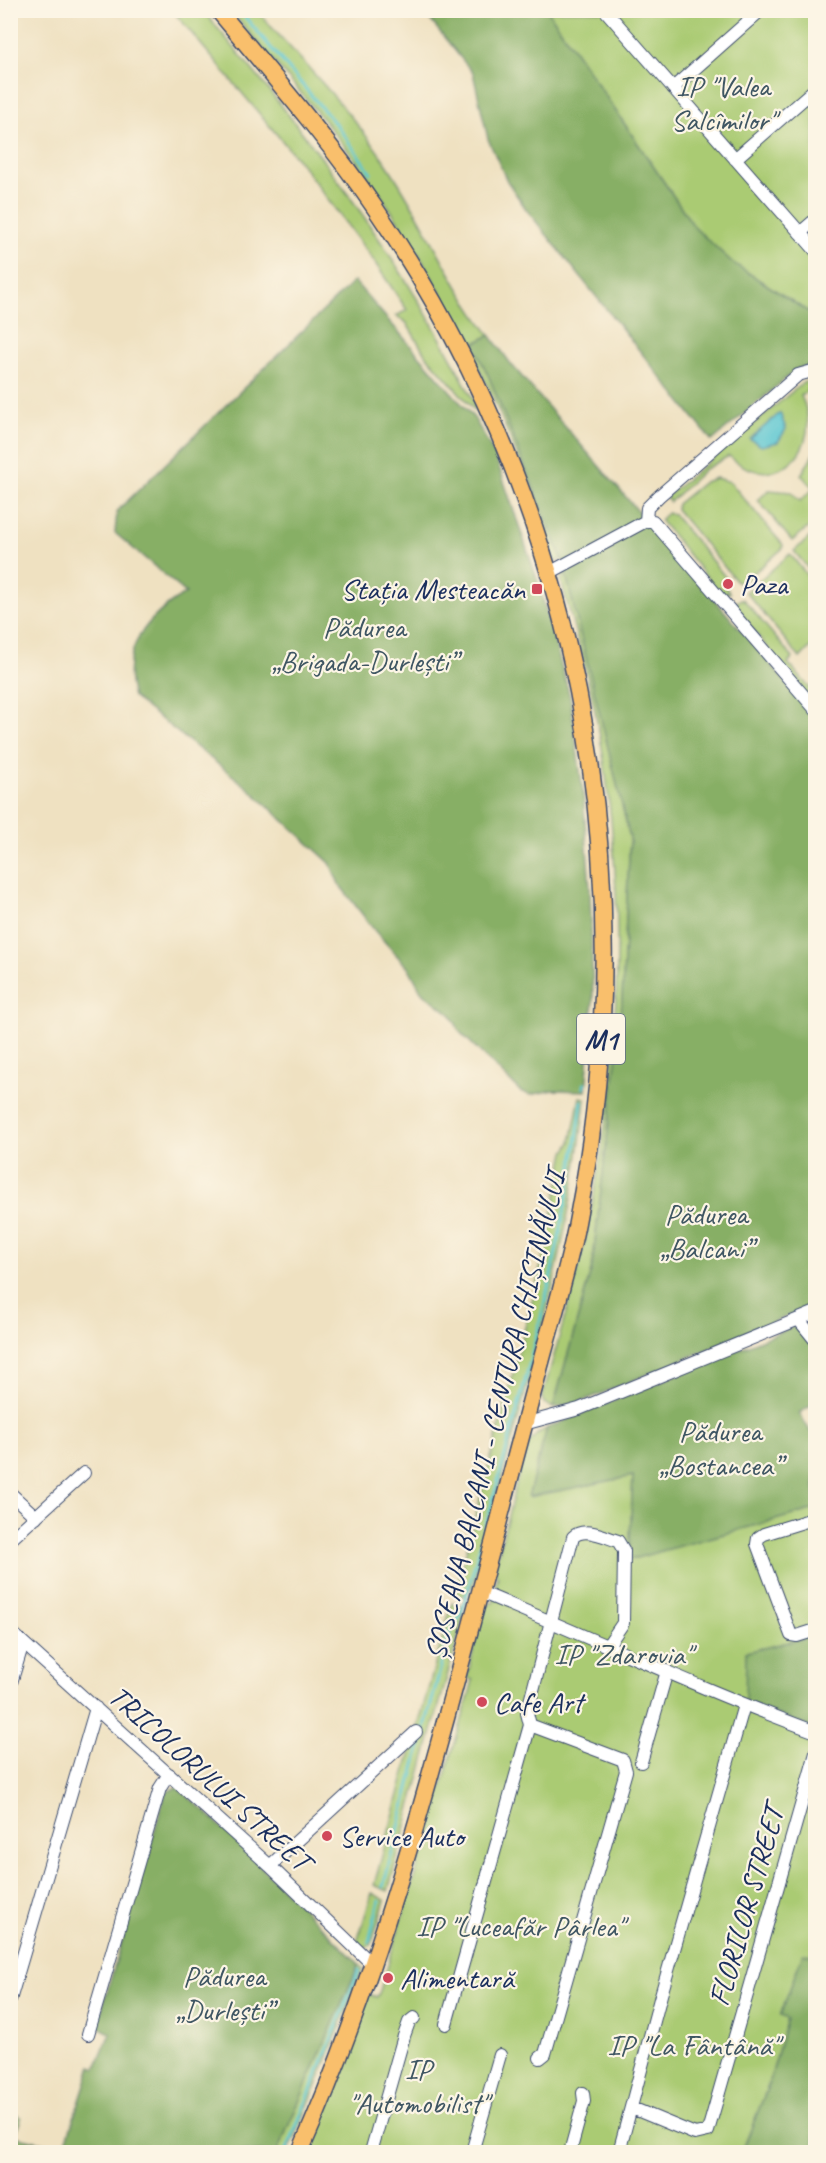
<svg xmlns="http://www.w3.org/2000/svg" width="826" height="2163" font-family="Caveat,sans-serif">
  <style>
    .green { fill: #aacb73; stroke: #627d68; stroke-width: 1.5 }
    .forest { fill: #87af65; stroke: #516f62; stroke-width: 1.5 }
    .water { fill: #59c6d1; stroke: #3a7a98; stroke-width: 1.5 }
    .lines { fill: none; stroke-linecap: round; stroke-linejoin: round }
    .stream { stroke: #59c6d1; stroke-width: 3 }
    .minor-casing { stroke: #3b4a6d; stroke-width: 14 }
    .highway-casing { stroke: #3b4a6d; stroke-width: 19 }
    .minor { stroke: #fff; stroke-width: 12 }
    .highway { stroke: #f9bf6c; stroke-width: 16 }
    .poi-dot { fill: #d1495b; stroke: #fcf5e5; stroke-width: 2 }
    .labels { text-anchor: middle; dominant-baseline: central; stroke-width: 4.5; stroke-linejoin: round; paint-order: stroke }
    .shield { fill: #fcf5e5; stroke: #5e6a86; stroke-width: 1.5 }
    .shield-label { font-size: 28px; font-weight: bold; fill: #1b2f5e }
    .park-label { font-size: 30px; fill: #3f5663; stroke: #fcf5e5 }
    .poi-label { font-size: 30px; fill: #1b2f5e; stroke: #fcf5e5; text-anchor: start }
    .street-label { font-size: 30px; fill: #1b2f5e; stroke: #fcf5e5 }
  </style>
  <rect width="100%" height="100%" fill="#fcf5e5"/>
  <filter id="ink" filterUnits="userSpaceOnUse"><feTurbulence type="fractalNoise" baseFrequency=".0167" numOctaves="2"/><feDisplacementMap in="SourceGraphic" scale="12" xChannelSelector="R" yChannelSelector="G"/><feConvolveMatrix kernelMatrix="1 2 1 2 8 2 1 2 1" color-interpolation-filters="sRGB"/></filter>
  <filter id="wash" filterUnits="userSpaceOnUse"><feTurbulence type="fractalNoise" baseFrequency=".008" numOctaves="4" result="noise"/><feDisplacementMap in="SourceGraphic" scale="24" xChannelSelector="R" yChannelSelector="G"/><feGaussianBlur stdDeviation="1.35" result="paint"/><feColorMatrix in="noise" values="0 0 0 0 0 0 0 0 0 0 0 0 0 0 0 0 0 1.4 0 .05"/><feComposite in="paint" operator="in"/></filter>
  <g filter="url(#wash)">
    <rect width="100%" height="100%" fill="#efe1c1"/>
    <path class="green" d="M173,11h30c114,133 216,269 290,430l-16,-28 -52,-59 -19,-32 -10,-6 11,-6 -36,-53 -71,-95z
      M231,11h26c43,48 90,96 127,149 39,56 64,121 106,175l-17,9 16,33 73,182 -7,3c-41,-130 -98,-255 -175,-368 -44,-64 -99,-123 -149,-183z
      M548,11h267v305l-82,-53 -38,-35z
      M805,381l7,6 -11,9c25,50 -25,103 -72,60l-24,13 -35,33 -4,-5z
      M815,451v71l-23,19 -34,-41 11,-10 22,2 9,9 14,-13 -13,-13z
      M716,478l14,4 53,63 -1,4 -40,34 -5,-1 -61,-73 1,-5 27,-22z
      M667,513l7,2 53,64 -5,4 8,10h-10l-60,-73z
      M815,533v44l-21,-26z
      M790,554l25,31v57l-15,16 -54,-66z
      M565,569l65,269 -9,181 -29,248 -39,141 -9,-5 -2,-5c18,-65 39,-131 51,-198 28,-149 32,-303 9,-452 -9,-57 -26,-113 -41,-168z
      M741,599l3,1 49,58 -5,5 27,31v13l-82,-102z
      M580,1097l5,1c-16,167 -71,325 -112,487l-8,11 -10,-2 89,-339 21,-103 6,-10z
      M547,1428l-19,69 105,-21 -4,84 186,-51v127l-69,16 69,77 1,227 -13,-3 -23,63 7,2 -17,63 -28,71h-433l59,-158 9,3 3,-6 87,-288 6,-23 -6,-2 17,-72 10,-4 -1,-10 5,-15 -4,-7 32,-124 11,-12z
      M452,1603l9,3 3,9 -76,276 -14,-6z
      M372,1893l13,7 -14,45 -9,3 -5,-6z
      M359,1964l4,5 -66,164 -9,19h-11z"/>
    <path class="forest" d="M423,11h125l147,217 38,35 82,53v48l-18,5 -85,72 -186,-232 -19,-28 -19,-42 -15,-66z
      M354,281l120,137 21,37 43,127 32,115 13,96 7,97 3,109 -7,92 -33,-1 -23,5 -10,-4 -60,-59 -9,-17 -30,-24 -11,-21 -35,-39 -36,-47 -9,-21 -83,-76 -114,-90c-14,-49 14,-80 53,-104l-71,-60 2,-22z
      M490,335l21,29 304,352v589l-237,98 -25,5 39,-141 29,-248 9,-181 -68,-279 -73,-182 -16,-33z
      M797,1325l18,24v54l-16,10 16,26v70l-186,51 4,-84 -105,21 19,-69z
      M815,1636v93l-70,-27 1,-50z
      M177,1787l32,28 150,149 -82,188h-266l-1,-42 11,8 -6,18 49,12 27,-82 5,2 14,-35 -13,-7 69,-234z
      M803,1953l12,3v196h-73l28,-71 17,-62 -7,-3z"/>
    <path class="water" d="M780,413l6,16 -8,13 -17,4 -11,-7z"/>
    <g class="lines">
      <path class="stream" d="M239,10l99,117 33,46
        M584,1088l1,-5
        M383,1887l68,-259 10,-13c46,-170 99,-339 121,-514
        M369,1942l10,-41
        M286,2152l73,-182"/>
    </g>
  </g>
  <g filter="url(#ink)">
    <g class="lines">
      <defs>
        <path id="minor" d="M605,10l211,241
          M673,88l88,-78
          M735,159l81,-71
          M800,233l16,-14
          M646,521l1,-13 12,-12 139,-121 18,-5
          M549,573l97,-52h7l163,189
          M799,1320l17,21
          M524,1424l55,-15 237,-97
          M10,1493l26,24
          M816,1518l-52,16 -6,4 -1,6 34,91 6,1 19,-6
          M10,1540l74,-67
          M480,1592c112,46 222,98 336,140
          M10,1631l260,235 103,99
          M10,1686l13,-43
          M530,1725l93,35 3,11 -81,283 -5,4
          M641,1762l26,-91
          M270,1866l146,-134
          M10,2000l86,-292
          M446,2024l84,-299 -3,-12 46,-176c11,-11 32,0 45,4l6,10 -1,72 -15,22
          M88,2034l72,-246 9,-14
          M632,2108l63,26 13,-3 108,-378
          M371,2152l33,-116 5,-14 5,-4
          M472,2152l28,-97
          M570,2152l14,-51 -1,-8
          M619,2152l42,-157 83,-290"/>
        <path id="highway" d="M218,10c54,65 110,129 157,198 203,298 271,656 203,1009 -8,45 -22,90 -34,134 -17,63 -34,126 -50,189 -56,207 -107,416 -194,612"/>
      </defs>
      <use href="#minor" class="minor-casing"/>
      <use href="#highway" class="highway-casing"/>
      <use href="#minor" class="minor"/>
      <use href="#highway" class="highway"/>
    </g>
  </g>
  <g class="poi-dot">
    <circle cx="728" cy="584" r="6"/>
    <rect x="531" y="583" width="12" height="12" rx="3"/>
    <circle cx="482" cy="1702" r="6"/>
    <circle cx="327" cy="1836" r="6"/>
    <circle cx="388" cy="1978" r="6"/>
  </g>
  <g class="labels">
    <rect class="shield" x="577" y="1014" width="48" height="50" rx="4.5"/>
    <g class="shield-label">
      <text x="601" y="1039">M1</text>
    </g>
    <g class="park-label">
      <text x="723" y="86">IP "Valea<tspan x="723" dy="34">Salcîmilor"</tspan></text>
      <text x="364" y="627">Pădurea<tspan x="364" dy="34">„Brigada-Durlești”</tspan></text>
      <text x="706" y="1214">Pădurea<tspan x="706" dy="34">„Balcani”</tspan></text>
      <text x="720" y="1431">Pădurea<tspan x="720" dy="34">„Bostancea”</tspan></text>
      <text x="623" y="1654">IP "Zdarovia"</text>
      <text x="520" y="1926">IP "Luceafăr Pârlea"</text>
      <text x="224" y="1976">Pădurea<tspan x="224" dy="34">„Durlești”</tspan></text>
      <text x="693" y="2045">IP "La Fântână"</text>
      <text x="418" y="2069">IP<tspan x="418" dy="34">"Automobilist"</tspan></text>
    </g>
    <g class="poi-label">
      <text x="740" y="584">Paza</text>
      <text x="525" y="589" text-anchor="end">Stația Mesteacăn</text>
      <text x="494" y="1702">Cafe Art</text>
      <text x="339" y="1836">Service Auto</text>
      <text x="400" y="1978">Alimentară</text>
    </g>
    <g class="street-label">
      <text transform="translate(495 1415) rotate(-76)">ȘOSEAUA BALCANI - CENTURA CHIȘINĂULUI</text>
      <text transform="translate(210 1778) rotate(42)">TRICOLORULUI STREET</text>
      <text transform="translate(746 1906) rotate(-74)">FLORILOR STREET</text>
    </g>
  </g>
  <rect width="826" height="2163" fill="none" stroke="#fcf5e5" stroke-width="36"/>
</svg>
